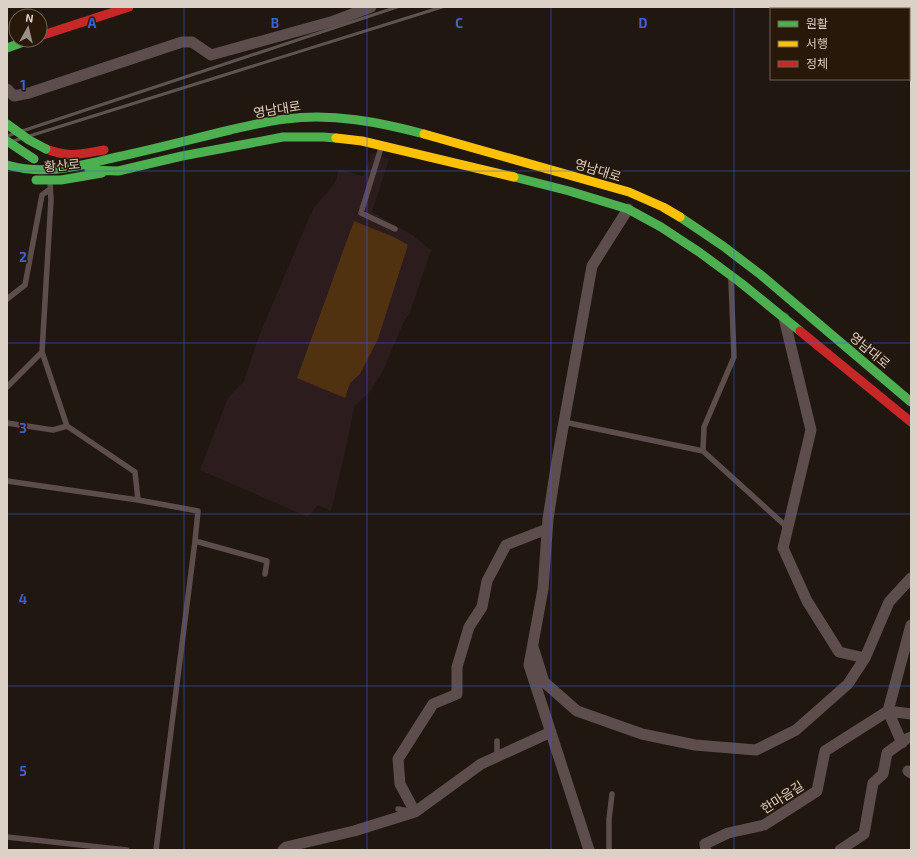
<svg xmlns="http://www.w3.org/2000/svg" width="918" height="857" font-family="'Exo 2','Noto Sans KR',sans-serif">
  <style>
    .education { fill: #2d1c1e }
    .green { fill: #503110 }
    .lines { fill: none; stroke-linecap: round; stroke-linejoin: round }
    .lane { stroke: #5d4e4d; stroke-width: 5.5 }
    .street { stroke: #5d4e4d; stroke-width: 11 }
    .fast { stroke: #4caf50; stroke-width: 9 }
    .slow { stroke: #ffc107; stroke-width: 9 }
    .jam { stroke: #c62828; stroke-width: 9 }
    .rail { stroke: #5d544f; stroke-width: 3 }
    .fast-bridge { stroke: #4caf50; stroke-width: 9 }
    .grid { fill: none; stroke: #3a62d5; stroke-width: 1; stroke-opacity: 0.55 }
    .labels { text-anchor: middle; dominant-baseline: central; stroke-width: 3; stroke-linejoin: round; paint-order: stroke }
    .street-label { font-size: 13px; fill: #dcd1c7; stroke: #271809 }
    .grid-label { font-size: 13px; text-anchor: middle; font-weight: bold; fill: #3a62d5; stroke: #271809; stroke-width: 3; stroke-linejoin: round; paint-order: stroke }
  </style>
  <rect width="100%" height="100%" fill="#201810"/>
  <path class="education" d="M372,153l17,6 -17,53 40,23 19,15 -21,62 -6,9 -21,50 -12,19 -17,17 -8,41 -15,63 -13,-6 -10,12 -108,-47 28,-72 16,-17 15,-45 54,-127 22,-26 4,-14 24,7z"/>
  <path class="green" d="M354,221l40,16 14,8 -30,94 -18,35 -10,9 -5,15 -48,-20z"/>
  <g class="lines">
    <path class="lane" d="M381,148l-20,65 34,16
      M50,181l1,19 -9,152 25,74 68,46 3,28
      M7,299l18,-14 17,-90 8,-6
      M7,387l35,-35
      M564,422l139,29 85,77
      M7,423l46,7 14,-4
      M703,451l1,-24 30,-70 -3,-77
      M7,481l131,19 60,11 -3,30 -39,309
      M195,541l72,20 -2,13
      M497,756v-15
      M398,809l11,2
      M7,837l120,13
      M609,850v-31l3,-25"/>
    <path class="street" d="M7,89l7,7 15,-3 153,-51h10l19,13 123,-34 37,-14
      M784,318l27,112 -28,118 24,53 32,51 26,6
      M533,647l11,35 33,29 65,23 53,11 61,5 40,-20 52,-46 17,-26 24,-56 22,-24
      M902,743l-14,-32 23,-86
      M908,771l3,2
      M415,812l-15,-28 -2,-25 35,-55 24,-10v-27l12,-40 13,-20 5,-26 19,-36 41,-16
      M283,850l3,-3 68,-16 61,-19 66,-48 70,-32
      M589,850l-60,-185 14,-76 5,-70 9,-58 35,-195 36,-57
      M706,850l-1,-6 23,-11 36,-8 53,-34 8,-40 63,-40 23,3
      M840,850l24,-16 9,-51 10,-9 4,-21 19,-14 5,-2"/>
    <path class="fast" d="M7,48l22,-8
      M7,165c39,11 72,1 110,-8 38,-8 75,-18 113,-27 18,-4 37,-9 56,-11 47,-6 93,3 138,15
      M89,170l29,1 64,-15 101,-19h40l13,1
      M514,177l55,14 59,18 33,18 38,25 42,31 59,48
      M36,180h25l41,-7
      M680,217l43,29 38,29 150,127"/>
    <path class="slow" d="M424,134l205,58 34,15 17,10
      M336,138l26,3 152,36"/>
    <path class="jam" d="M40,36l89,-29
      M46,149c24,9 34,5 58,1
      M800,331l111,91"/>
    <path class="rail" d="M875,7l10,2
      M905,7l6,2
      M7,136l390,-129
      M7,143l435,-136"/>
    <path class="fast-bridge" d="M7,124l22,16 17,9
      M7,141l27,18"/>
  </g>
  <path class="grid" d="M184,7v843M367,7v843M551,7v843M734,7v843M7,171h904M7,343h904M7,514h904M7,686h904"/>
  <g class="labels">
    <g class="street-label">
      <text transform="translate(277 109) rotate(-9)">영남대로</text>
      <text transform="translate(62 165) rotate(-5)">황산로</text>
      <text transform="translate(598 170) rotate(17)">영남대로</text>
      <text transform="translate(870 350) rotate(40)">영남대로</text>
      <text transform="translate(782 797) rotate(-33)">한마음길</text>
    </g>
  </g>
  <g class="grid-label">
    <text x="92" y="28">A</text>
    <text x="275" y="28">B</text>
    <text x="459" y="28">C</text>
    <text x="643" y="28">D</text>
    <text x="23" y="90">1</text>
    <text x="23" y="262">2</text>
    <text x="23" y="433">3</text>
    <text x="23" y="604">4</text>
    <text x="23" y="776">5</text>
  </g>
  <rect width="918" height="857" fill="none" stroke="#dcd1c7" stroke-width="16"/>
  <rect x="770" y="8" width="140" height="72" fill="#271809" stroke="#6f6255"/>
  <rect x="778" y="21" width="20" height="6" fill="#4caf50" stroke="#6f6255"/>
  <text x="806" y="28" font-size="12" fill="#dcd1c7">원활</text>
  <rect x="778" y="41" width="20" height="6" fill="#ffc107" stroke="#6f6255"/>
  <text x="806" y="48" font-size="12" fill="#dcd1c7">서행</text>
  <rect x="778" y="61" width="20" height="6" fill="#c62828" stroke="#6f6255"/>
  <text x="806" y="68" font-size="12" fill="#dcd1c7">정체</text>
  <g transform="translate(28 28) rotate(8)"><circle r="19" fill="#271809" stroke="#6f6255"/>
  <path d="M0-3L7 15L0 10L-7 15Z" fill="#9a9087"/>
  <text y="-6" font-size="11" font-weight="bold" text-anchor="middle" fill="#dcd1c7">N</text>
  </g>
</svg>
